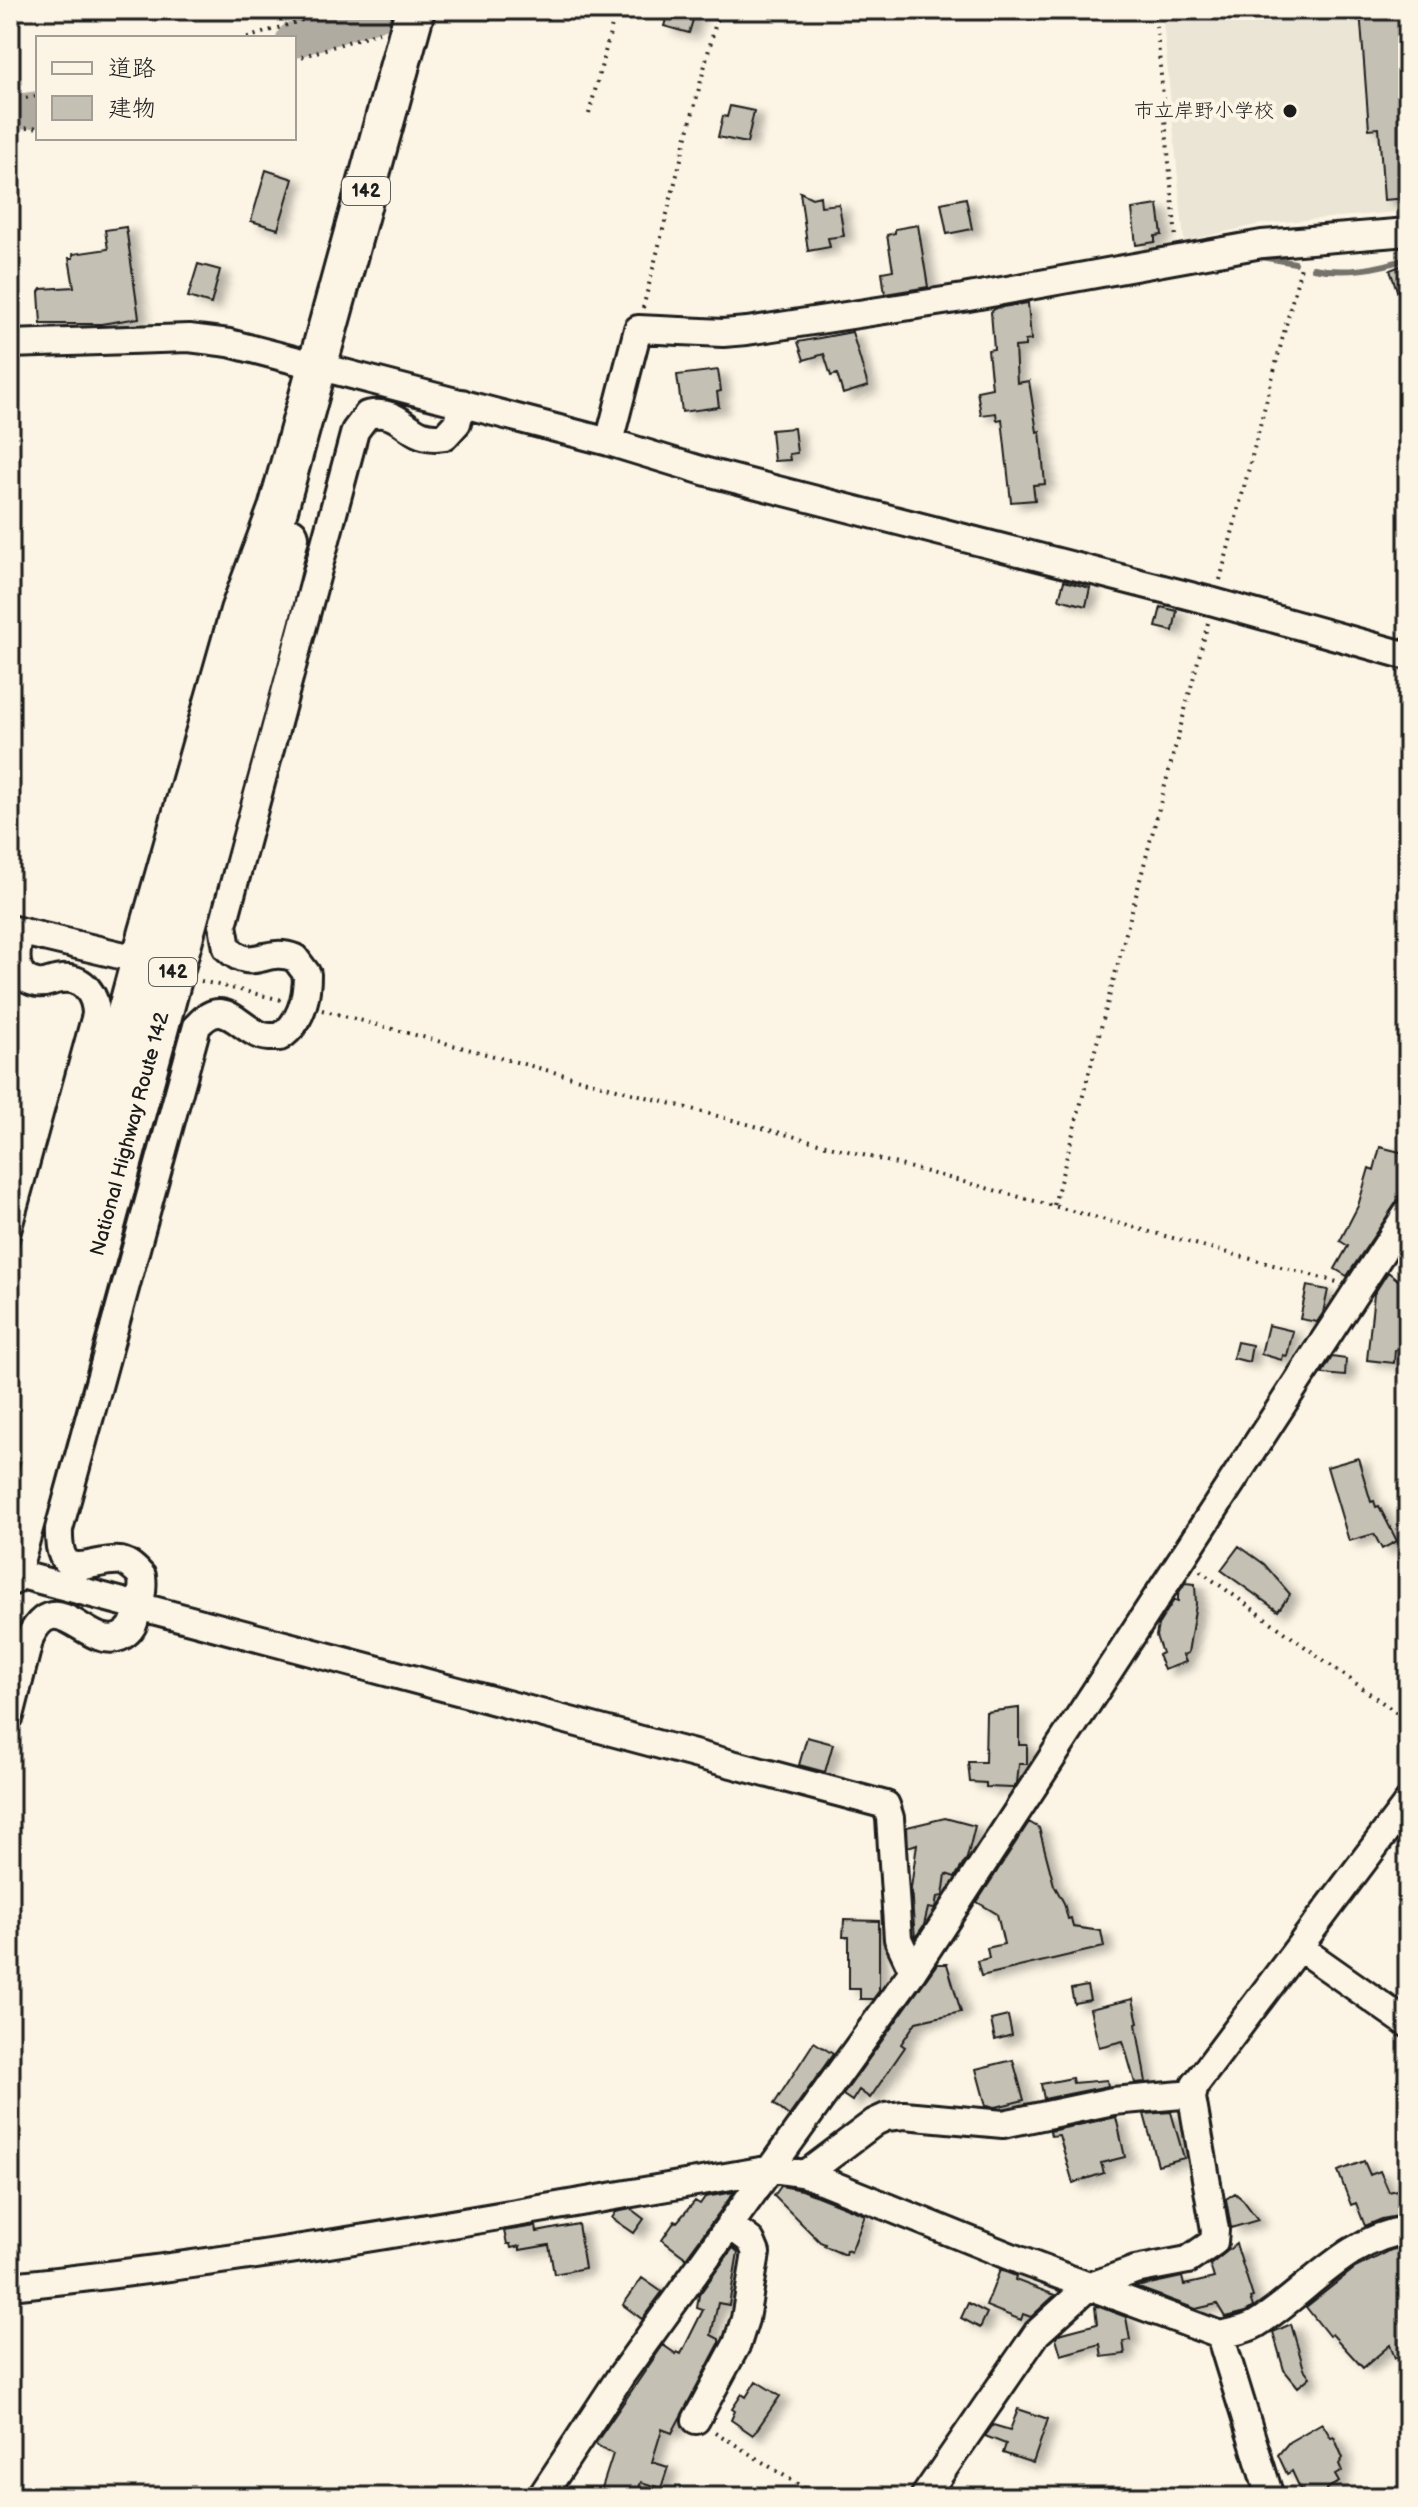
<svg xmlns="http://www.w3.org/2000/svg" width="1418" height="2507" font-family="'Balsamiq Sans','Klee One',sans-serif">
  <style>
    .built { fill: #ebe5d6 }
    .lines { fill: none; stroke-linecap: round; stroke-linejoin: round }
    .stream { stroke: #75726c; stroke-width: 6 }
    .river { stroke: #b0aba1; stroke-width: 36 }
    .building { fill: #c4c0b3; stroke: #1c1c1c; stroke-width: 2; filter: url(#shadow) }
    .minor-casing { stroke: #1c1c1c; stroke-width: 32 }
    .highway-casing { stroke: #1c1c1c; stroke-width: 44 }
    .path { stroke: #1c1c1c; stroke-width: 4; stroke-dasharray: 2 6; stroke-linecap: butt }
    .minor { stroke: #fcf5e5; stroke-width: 26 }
    .highway { stroke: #fcf5e5; stroke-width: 38 }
    .poi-dot { fill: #1c1c1c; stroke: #fcf5e5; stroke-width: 3 }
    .labels { text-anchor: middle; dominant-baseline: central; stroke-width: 8; stroke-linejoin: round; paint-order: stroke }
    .shield { fill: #fcf5e5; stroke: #5f5d58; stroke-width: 2 }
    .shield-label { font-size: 18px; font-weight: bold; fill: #1c1c1c }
    .poi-label { font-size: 20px; fill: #1c1c1c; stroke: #fcf5e5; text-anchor: end }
    .street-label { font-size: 20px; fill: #1c1c1c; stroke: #fcf5e5 }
  </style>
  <defs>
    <filter id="shadow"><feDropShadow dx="9" dy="5" stdDeviation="4" flood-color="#0004"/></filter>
  </defs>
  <rect width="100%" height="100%" fill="#fcf5e5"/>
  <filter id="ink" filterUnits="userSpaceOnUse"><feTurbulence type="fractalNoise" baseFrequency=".0125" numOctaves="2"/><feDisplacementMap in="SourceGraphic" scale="16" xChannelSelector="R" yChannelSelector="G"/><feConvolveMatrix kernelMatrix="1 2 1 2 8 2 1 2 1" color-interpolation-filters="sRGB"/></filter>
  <g filter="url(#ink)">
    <path class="built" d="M1162,10h246v201l-147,13 -77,17z"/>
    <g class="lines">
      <path class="stream" d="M1255,256l40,7
        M1313,268c30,6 66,1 95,-10"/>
      <path class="river" d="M294,40l92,-30
        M10,113l28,-4"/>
    </g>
    <path class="building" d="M669,10h27l-7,23 -25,-7z
      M1360,10h48v188l-24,2 -5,-72 -10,1z
      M730,106l24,5 -7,32 -29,-6 5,-21 4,1z
      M266,170l27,9 -15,50 -27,-8z
      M800,192l12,6 8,-2 1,10 18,-2 5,32 -16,2 2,9 -22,4z
      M966,198l6,31 -25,5 -6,-31z
      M1158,205l4,30 -7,1v6l-19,3 -4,-36z
      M918,225l10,62 -43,7 -3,-22 11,-2 -6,-35 8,-2v-4z
      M126,227l13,91 -38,6h-60l-2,-32 2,-3 33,-2 -5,-29h4v-4l35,-5 -3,-19z
      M1408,263v50h-3l-15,-43z
      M198,264l22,6 -9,34 -23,-7z
      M1028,303l3,37 -6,1v5l-10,1 2,36 12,-2 8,51 3,-1 5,53 -12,1 2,15 -24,2 -9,-83 -5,1 -1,-7 -15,2 -4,-24 15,-3 -4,-38 6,-1 -3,-37 5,-4z
      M852,332l16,54 -25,8 -6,-20 -6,2 -7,-22 -20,6 -6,-18z
      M718,370l3,21 -4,1 2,15 -37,5 -5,-37z
      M794,428l3,25 -8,1 1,6 -16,1 -3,-31z
      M1064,581l26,7 -4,18 -27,-7z
      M1161,607l16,4 -4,20 -17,-4z
      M1380,1147l28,7v9l-10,37 -51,76 -12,-7 13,-23 -8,-5 18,-35 11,-38 5,2z
      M1388,1272l20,16 -5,62h-8l-1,13 -27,-3 7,-66z
      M1307,1286l21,4 -5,23 -6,9 -17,-3z
      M1268,1325l25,6 -6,25 -4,-1 -1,5 -21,-6z
      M1237,1342l15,3 -3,17 -16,-4z
      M1332,1357l14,2 -1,17 -23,-2z
      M1358,1458l13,44 3,-1 2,6 3,-1 18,35 -15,8 -8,-15 -25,7 -22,-74z
      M1239,1546l25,18 26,30 -12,17 -57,-41z
      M1185,1583l10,1 1,20 -8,49 -5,2 3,7 -22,8 -6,-15 4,-2 -6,-17 2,-11 16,-25 4,1v-7z
      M1019,1708v37h8v19h-8l-2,19 -4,5 -27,-1v-4l-16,-1 -2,-20h17l1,-50z
      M807,1737l26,7 -8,28 -26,-7z
      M945,1818l30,8 -8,32 -12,19 -9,-3 -3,22 -6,1 -2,12 -7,-1 -4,17 -9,13 -4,-50 6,-44 -9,3 -1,-20z
      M1029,1822l10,6 15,57 10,18 4,16 3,-1 2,9 28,4 3,16 -123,29 -4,-15 12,-3 -2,-10 17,-4 -7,-30 -20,-12z
      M844,1920l35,1v70l-6,8h-13v-10h-11v-52h-6z
      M937,1964h10l14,48 -45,10 -15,22 4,3 -35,51 -11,-8 -7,11 -9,-6z
      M1087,1986l3,14 -16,3 -3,-14z
      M1133,1999l5,24 -2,1 10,58 -11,1 -12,-42 -24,6 -9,-38z
      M1008,2016l4,19 -17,5 -4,-20z
      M814,2042l19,12 -44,62 -15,-12z
      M1013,2060l11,40 -28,7 -10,-1 -10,-37z
      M1072,2078l1,5 34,-3 1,6 -64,13 -3,-15z
      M1171,2112l13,46 -26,7 -14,-51z
      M1116,2117l9,40 -24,6 3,10 -31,10 -14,-48 -8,1 -1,-5z
      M1364,2161l6,14 10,-4 9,21 19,-5v27l-26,5 -17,7 -9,-23 -5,2 -13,-34z
      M781,2186l21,4 63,25 -14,37 -5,-2 -1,5 -21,-9 1,-2 -5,-2 -46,-46z
      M734,2192l-48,66 -24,-18 13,-19 2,1 18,-21 5,3 5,-7z
      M1235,2193l8,7 15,20 -27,8 -5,-29z
      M631,2209l13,10 -10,14 -22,-15 4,-6z
      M578,2224l7,44 -31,6 -5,-29 -29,5v-4l-9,2 -1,-4h-3l-3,-13 32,-5 1,6z
      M1236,2244l17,53 -3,1 3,9 -8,5 -20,5 -8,-13 -21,5 -60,-22 46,-10 2,8 30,-7 -4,-13z
      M1408,2246v107l-13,5 -5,-13 -27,23 -31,-34 -3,2 -23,-29 49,-39 36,-18z
      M733,2248l5,4 -9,53 -11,-2 -7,32 8,4v5l-47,89 -10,-4 -10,33 16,5 -7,21 -20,-6 -5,15h-37l14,-43 -18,-10 68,-99 13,9 1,-2 4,2 22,-44 -6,-2 2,-13z
      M1000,2270l16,6 -1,4 40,15 -24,22 -8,-3 -2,6 -35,-14z
      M642,2278l20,14 -20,27 -19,-14z
      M968,2303l19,10 -7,15 -19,-10z
      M1097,2306l29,11 4,23 -7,1 2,13 -23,3 -2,-13 -39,11 -5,-17 3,-4 38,-10 -2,-17z
      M1291,2324l13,45 6,8 -12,10 -14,-17 -11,-38z
      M756,2381l24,15 -27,39 -22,-15 4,-9 -3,-2 10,-15 4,3z
      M1018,2409l30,10 -15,44 -30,-10 3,-9 -21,-8 8,-11 17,5z
      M1322,2423l9,15 3,-1 9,21 -4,6 3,7 -7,4 4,7 -13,7 3,8h-25l-12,-26 -5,3 -9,-19 11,-13z"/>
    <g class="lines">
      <defs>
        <path id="minor" d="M10,344l179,-6 40,5 380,99 98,30 507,130 194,54
          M609,442l29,-113 85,4 24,-2 216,-33 299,-54 146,-12
          M10,929l131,31
          M10,1330l86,-315c0,-20 -12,-38 -34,-36 -9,0 -16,6 -25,4 -26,-5 -22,-32 -16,-51
          M10,1572l876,233 4,13 8,121 15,32
          M10,1716l20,-79c27,-54 56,13 90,0 8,-4 13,-10 15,-18 5,-15 9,-28 7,-43 -6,-6 -12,-13 -21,-15 -27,-4 -64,28 -62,-32l138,-503c26,-30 40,0 63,9 7,3 13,2 20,2 21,-14 27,-38 27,-63l-12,-16c-31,-12 -42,16 -68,-10l-4,-23 132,-494 12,-16c40,-8 38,28 78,21l12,-13 5,-20
          M1300,1948l108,76
          M806,2174l69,-52 11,-5 18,-2 99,9 110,-23 69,-6 10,3
          M10,2286c256,-26 509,-74 762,-117l34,5 213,86 201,75c12,-3 26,-5 36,-11 51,-32 90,-86 152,-94
          M1220,2335l50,162
          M696,2420l41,-76 8,-25 11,-66 -5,-12 -20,-15
          M541,2497l79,-120 293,-406 495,-759
          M924,2497l113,-164 51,-46 47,-17 53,-10 26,-18 1,-12 -23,-132 3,-13 213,-283"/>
        <g id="highway">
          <path d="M10,1446l131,-486 99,-349 38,-102 137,-499"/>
          <path id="s1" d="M10,1576l261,-962 18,-77"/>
        </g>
      </defs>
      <use href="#minor" class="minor-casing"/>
      <use href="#highway" class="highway-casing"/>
      <path class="path" d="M1155,10l21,229
        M247,38l86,-28
        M294,59l85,-27
        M10,100l28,-4
        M589,114l27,-104
        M10,130l28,-3
        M643,308l76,-298
        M1220,580l82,-317
        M201,981l81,19
        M322,1010l1015,272
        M1054,1205l154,-582
        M1200,1571l208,150
        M715,2432l103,65"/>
      <use href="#minor" class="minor"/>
      <use href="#highway" class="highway"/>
    </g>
  </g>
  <circle class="poi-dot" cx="1290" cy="111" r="8"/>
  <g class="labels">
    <g class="shield">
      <rect x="342" y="177" width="48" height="28" rx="6"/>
      <rect x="149" y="958" width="48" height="28" rx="6"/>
    </g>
    <g class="shield-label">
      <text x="366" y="191">142</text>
      <text x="173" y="972">142</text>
    </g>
    <g class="poi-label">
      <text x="1274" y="111">市立岸野小学校</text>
    </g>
    <g class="street-label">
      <text stroke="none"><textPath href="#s1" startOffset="458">National Highway Route 142</textPath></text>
    </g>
  </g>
  <rect width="1418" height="2507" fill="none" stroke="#fcf5e5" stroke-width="40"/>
  <rect x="20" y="20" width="1378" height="2467" fill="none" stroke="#1c1c1c" stroke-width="3" filter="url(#ink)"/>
  <rect x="36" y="36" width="260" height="104" fill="#fcf5e5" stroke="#a29e95" stroke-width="2"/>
  <rect x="52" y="62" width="40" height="12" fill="#fcf5e5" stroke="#a29e95" stroke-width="2"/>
  <text x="108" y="76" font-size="24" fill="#1c1c1c">道路</text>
  <rect x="52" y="96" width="40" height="24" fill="#c4c0b3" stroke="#a29e95" stroke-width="2"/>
  <text x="108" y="116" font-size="24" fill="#1c1c1c">建物</text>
</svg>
